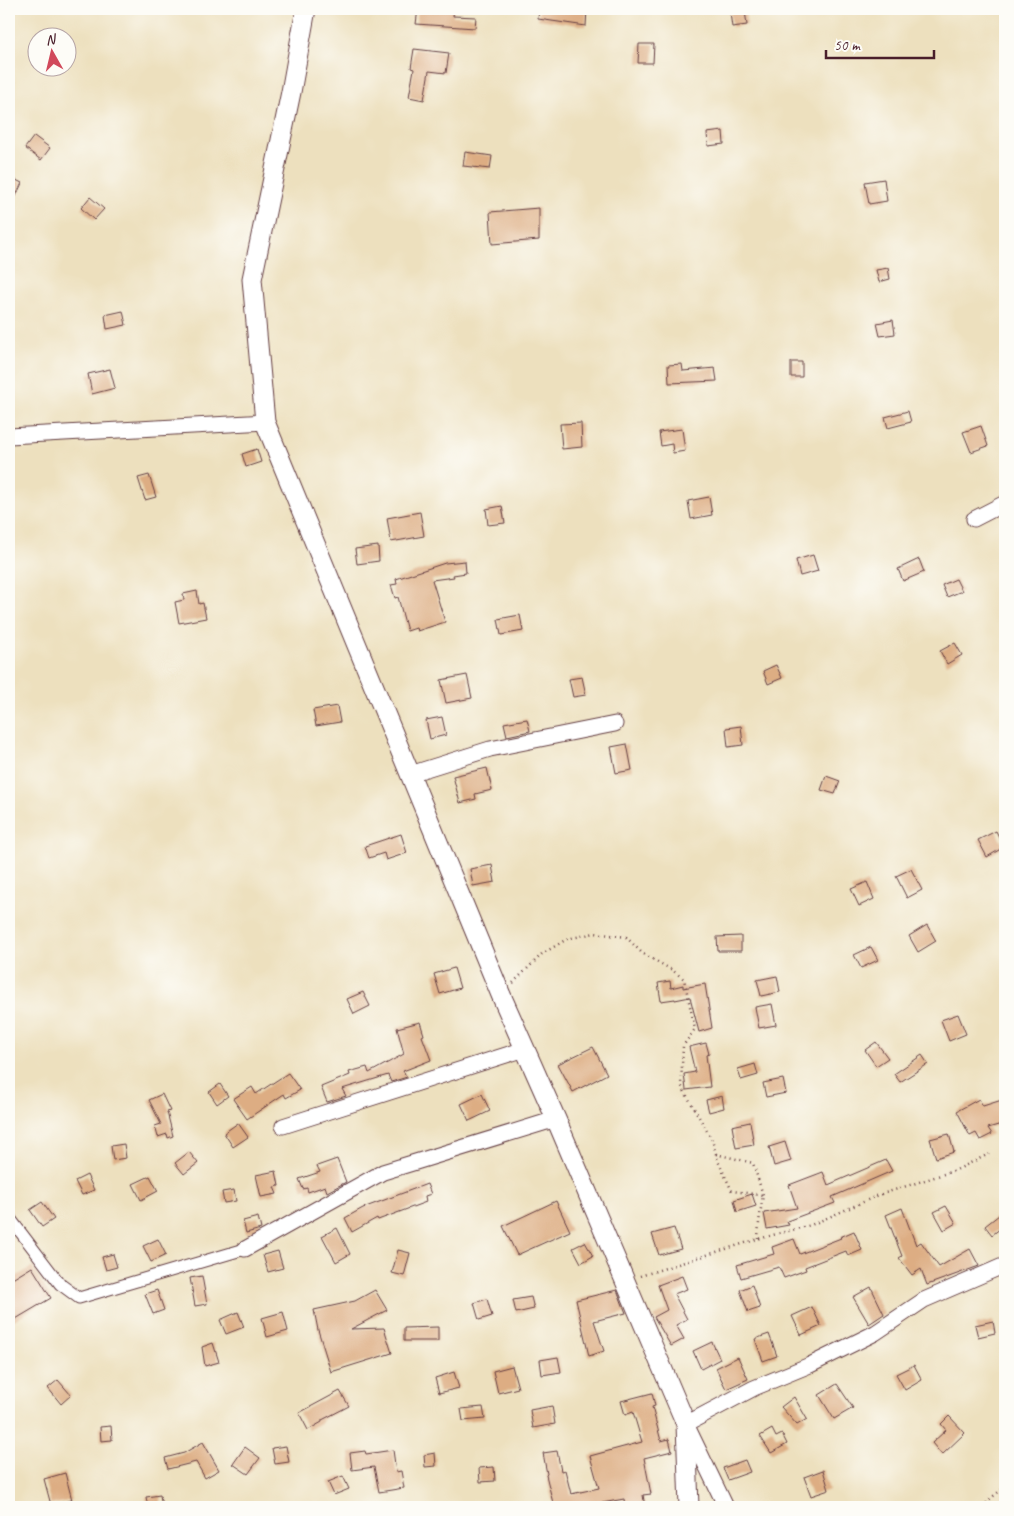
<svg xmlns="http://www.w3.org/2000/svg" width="1014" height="1516" font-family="Caveat,sans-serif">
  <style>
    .building { fill: #ddad83 }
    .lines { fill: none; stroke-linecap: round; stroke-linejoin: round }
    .pedestrian-casing { stroke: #623c41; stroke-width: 13 }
    .minor-casing { stroke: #623c41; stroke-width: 17 }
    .tertiary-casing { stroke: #623c41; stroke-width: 21 }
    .path { stroke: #623c41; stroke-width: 2.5; stroke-dasharray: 1 4; stroke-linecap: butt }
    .pedestrian { stroke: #fff; stroke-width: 11 }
    .minor { stroke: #fff; stroke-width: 15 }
    .tertiary { stroke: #fff; stroke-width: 19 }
  </style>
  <rect width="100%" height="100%" fill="#fdfcf7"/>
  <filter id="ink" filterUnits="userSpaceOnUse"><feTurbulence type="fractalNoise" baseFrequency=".02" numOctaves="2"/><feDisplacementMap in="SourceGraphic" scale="10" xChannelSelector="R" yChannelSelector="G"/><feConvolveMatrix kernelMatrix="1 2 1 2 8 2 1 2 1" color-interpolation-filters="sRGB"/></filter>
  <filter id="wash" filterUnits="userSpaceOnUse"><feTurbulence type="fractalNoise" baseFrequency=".0096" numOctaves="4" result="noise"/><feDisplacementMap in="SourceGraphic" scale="20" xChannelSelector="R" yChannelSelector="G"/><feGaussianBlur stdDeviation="1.12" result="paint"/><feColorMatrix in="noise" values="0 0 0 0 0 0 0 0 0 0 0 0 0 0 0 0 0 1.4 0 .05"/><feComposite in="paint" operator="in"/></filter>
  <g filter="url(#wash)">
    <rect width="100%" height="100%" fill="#ede0be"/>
    <g id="blocks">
      <path class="building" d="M418,9h36l-1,7 23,1 -1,11 -59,-4z
        M539,9h48l-1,17 -48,-7z
        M745,11l2,14 -15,2 -2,-14z
        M639,44h15l-1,19h-15z
        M414,49l35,4 -3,20 -17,-2 -5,29 -15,-3 5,-28 -3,-1z
        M723,131l1,13 -16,2 -1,-13z
        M34,136l16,12 -9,12 -16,-12z
        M465,152l27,4 -2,13 -27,-3z
        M12,178l10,5 -13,28v-26z
        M884,179l3,22 -18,3 -4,-22z
        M90,197l14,12 -10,11 -13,-12z
        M539,208v32l-47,4 -2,-32z
        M888,268l2,11 -11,3 -3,-12z
        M123,311l3,14 -19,4 -2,-14z
        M893,320l2,14 -15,2 -3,-13z
        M791,362h11v15h-11z
        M682,364l1,7 32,-3 2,13 -48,2 -1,-18z
        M110,369l5,19 -23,6 -4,-20z
        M908,411l3,11 -23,6 -3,-11z
        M581,423l1,24 -20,2 -2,-25z
        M981,426l7,20 -17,6 -8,-20z
        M682,429l3,22 -12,2 -1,-9 -11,2 -2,-14z
        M257,449l4,13 -15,5 -4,-13z
        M149,475l7,22 -11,3 -7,-22z
        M709,497l3,18 -21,4 -3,-18z
        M502,506l3,17 -17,2 -2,-16z
        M420,512l4,24 -33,6 -4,-24z
        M378,546l1,15 -22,3 -2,-15z
        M813,555l5,16 -18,5 -4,-16z
        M919,559l5,13 -21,9 -5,-12z
        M465,561l1,12 -13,2 1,2 -22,3 13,42 -28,9 -1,-3 -9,3 -9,-34 -3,1 -4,-13 6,-1 -1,-5 49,-16z
        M956,579l6,12 -15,6 -5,-12z
        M197,591l2,13 4,-1 3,15 -27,5 -4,-21 9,-2 -1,-6z
        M520,615l3,16 -22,4 -3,-16z
        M955,643l7,12 -15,9 -7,-13z
        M776,665l6,13 -14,6 -5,-13z
        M467,675l5,23 -26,5 -5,-23z
        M582,677l4,18 -13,2 -4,-18z
        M337,706l3,16 -24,4 -3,-16z
        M442,717l4,18 -16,4 -4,-19z
        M527,719l3,12 -23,5 -3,-13z
        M741,726l2,19 -15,2 -2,-19z
        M627,744l5,26 -16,3 -5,-26z
        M487,768l5,22 -17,4 1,5 -16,4 -7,-27z
        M826,776l14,5 -5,13 -14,-4z
        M996,831l8,16 -17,10 -9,-17z
        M401,834l6,19 -21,7 -2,-7 -15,5 -4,-12z
        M492,865l3,17 -22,4 -3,-17z
        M911,869l11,21 -15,8 -11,-22z
        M867,882l7,17 -15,7 -8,-17z
        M927,925l9,16 -18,11 -9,-16z
        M741,936v15h-23l-1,-14z
        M871,947l7,13 -17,8 -7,-13z
        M454,968l6,20 -20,6 -6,-20z
        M777,976l3,16 -19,4 -4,-16z
        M670,981l1,7 12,-3v3l22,-4 7,44 -13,4 -9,-35 -15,3v-1l-14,2 -3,-18z
        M363,992l7,14 -16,8 -7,-15z
        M772,1004l4,21 -17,3 -4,-21z
        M958,1014l8,20 -17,7 -8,-21z
        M420,1022l4,13 -2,1 9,24 -28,11 4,6 -16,5 -3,-7 -46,14 4,7 -19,6 -6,-15 29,-12 -1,-3 18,-5 2,6 35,-19 -7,-26z
        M876,1042l12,16 -12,8 -11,-16z
        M706,1043l3,11 -3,1 4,32 -24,3 -2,-16 11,-2 -6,-25z
        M593,1047l14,27 -34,18 -15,-28z
        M922,1055l6,9 -28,18 -6,-8z
        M755,1064l3,11 -17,5 -3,-11z
        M288,1073l12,17 -14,8 -2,-4 -37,25 -14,-20 19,-12 4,7z
        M783,1079l3,14 -20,4 -3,-14z
        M220,1084l8,12 -11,8 -8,-12z
        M162,1094l8,17 -3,1 6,24 -5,2 -1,-4 -9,3 -3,-11 6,-2 -12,-24z
        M482,1094l8,17 -21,10 -8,-17z
        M722,1096l2,12 -15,4 -3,-12z
        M979,1099l4,7 22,-7v24l-17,5 4,6 -12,6 -4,-7 -6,3 -13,-25z
        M750,1122l4,23 -18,3 -4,-22z
        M238,1123l10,14 -15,10 -9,-14z
        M949,1134l5,18 -18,6 -6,-19z
        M785,1142l6,19 -17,5 -5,-19z
        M124,1144l2,14 -13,2 -2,-14z
        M189,1152l9,11 -14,11 -9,-11z
        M337,1159l9,23 -19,10 -2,-6 -17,6 -1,-4 -4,1 -4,-10 21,-7 -3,-6z
        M886,1160l6,11 -60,26 3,6 -48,18 2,4 -22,4 -3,-16 33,-5 -8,-23 34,-13 5,13z
        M276,1171l3,15 -5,1 3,7 -16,3 -5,-22z
        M87,1175l7,15 -12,5 -7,-14z
        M150,1176l8,15 -17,9 -8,-16z
        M427,1184l4,10 -6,2 1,6 -48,18 -1,-2 -25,14 -7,-14 18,-10z
        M234,1190l2,11 -12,2 -2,-11z
        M752,1194l4,12 -19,6 -3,-12z
        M556,1201l14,30 -53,24 -14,-29z
        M42,1202l12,17 -12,8 -12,-17z
        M946,1206l10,17 -12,7 -10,-18z
        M902,1208l14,37 5,-3 18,25 31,-18 9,17 -52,19 -6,-16 -9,6 -13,-17 3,-2 -16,-41z
        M999,1215l6,8v2l-13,10 -7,-9z
        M258,1217l3,12 -15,4 -3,-12z
        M337,1228l13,26 -14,8 -14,-26z
        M674,1228l7,21 -22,6 -7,-21z
        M854,1231l8,19 -14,6 -2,-5 -41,16 1,3 -22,8 -5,-11 -38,11 -4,-13 37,-11 -2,-7 22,-8 6,15 41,-16 -1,-1z
        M158,1239l8,16 -15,7 -8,-16z
        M585,1242l8,14 -12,7 -8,-15z
        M398,1250l12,3 -6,23 -12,-3z
        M278,1251l5,17 -15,4 -5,-17z
        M113,1254l4,13 -11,3 -4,-13z
        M32,1267l19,31 -42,25v-42z
        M202,1276l5,28 -12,2 -5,-28z
        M682,1276l5,13 -13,5 13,25 -11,6 8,14 -13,7 -17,-29 13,-7 -9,-25z
        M752,1285l8,23 -12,4 -8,-22z
        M871,1287l13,27 -15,10 -16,-27z
        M157,1290l7,20 -11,4 -8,-20z
        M375,1290l12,20 -36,19 33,-1 8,25 -61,19 -13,-42 -4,-20 41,-9z
        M617,1290l9,23 -32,8 10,30 -15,5 -13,-56z
        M531,1297l3,12 -18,4 -3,-13z
        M487,1299l5,17 -13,4 -5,-17z
        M812,1307l9,19 -20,9 -9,-19z
        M238,1312l6,15 -18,7 -6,-14z
        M283,1312l5,19 -21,6 -5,-19z
        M993,1321l2,12 -17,4 -3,-12z
        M438,1327v14h-34v-13z
        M769,1334l8,22 -14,5 -8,-22z
        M712,1342l8,17 -19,10 -8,-18z
        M213,1343l6,19 -14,4 -3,-19z
        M558,1357l3,15 -19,3 -2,-15z
        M738,1357l10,22 -22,10 -10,-21z
        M914,1365l8,15 -17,10 -9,-16z
        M512,1366l6,22 -20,5 -5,-22z
        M454,1372l5,16 -20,5 -4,-15z
        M58,1380l13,15 -10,9 -13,-16z
        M837,1384l16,24 -19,11 -15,-24z
        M340,1391l9,15 -27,14v2l-14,8 -9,-17z
        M652,1393l3,13 -3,1 9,34 8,-2 3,12 -28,7 7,36 -8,1 2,12h-20l-1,-8 -38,7v-4l-22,5h-10l-8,-32 1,-1 -4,-21 14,-2 4,20 4,-1 6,24 28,-6 -9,-32 52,-14 -9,-30 -8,3 -4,-14z
        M794,1397l13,22 -10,6 -16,-18z
        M552,1406l3,18 -22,4 -3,-18z
        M483,1407l2,12 -22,2 -2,-12z
        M949,1416l16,17 -23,22 -10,-12 14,-13 -5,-6z
        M111,1426l1,14 -11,1 -1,-14z
        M772,1429l4,8 6,-3 5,10 -16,9 -11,-17z
        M203,1442l16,28 -14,8 -9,-16 -28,7 -3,-11 19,-5z
        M286,1446l3,16 -14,2 -3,-16z
        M245,1447l15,11 -12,16 -15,-10z
        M393,1450l3,22 5,-1 3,17 -25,4 -5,-25 -22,3 -2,-17 15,-2 1,3z
        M435,1453l1,13 -11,1 -1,-12z
        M745,1460l5,12 -22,8 -5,-12z
        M494,1467l1,14 -15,1 -1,-14z
        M823,1470l6,20 -18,6 -7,-19z
        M65,1473l7,27 -21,5 -7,-26z
        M343,1476l6,13 -15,6 -6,-13z
        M160,1495l2,12h-14l-2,-10z"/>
    </g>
  </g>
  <g filter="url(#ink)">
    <use href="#blocks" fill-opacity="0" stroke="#623c41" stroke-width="1"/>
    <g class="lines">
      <defs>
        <path id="pedestrian" d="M9,1217l51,67 19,14 166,-49"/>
        <path id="minor" d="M9,436l256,-14
          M974,519l31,-16
          M410,774l80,-25 125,-25
          M283,1126l242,-77
          M245,1249l138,-77 173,-53
          M726,1507l-40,-83 68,-36 56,-23 65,-32 49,-33 81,-35"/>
        <path id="tertiary" d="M306,9l-15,83 -39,187 13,143 236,573 55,124 130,305 3,83"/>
      </defs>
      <use href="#pedestrian" class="pedestrian-casing"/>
      <use href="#minor" class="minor-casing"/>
      <use href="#tertiary" class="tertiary-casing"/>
      <path class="path" d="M513,983l29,-29 25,-15 28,-6 31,4 16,16 30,17 12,9 11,50 -12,17 -2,39 31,55 6,21 14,30 31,4
        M716,1154l37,9 10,32 -4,27 -1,17
        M640,1276l118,-37 53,-14 68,-30 77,-25 33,-16
        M9,1501l9,6
        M983,1507l8,-9 14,-11"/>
      <use href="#pedestrian" class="pedestrian"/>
      <use href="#minor" class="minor"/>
      <use href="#tertiary" class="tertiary"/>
    </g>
  </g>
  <rect width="1014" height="1516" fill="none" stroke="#fdfcf7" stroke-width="30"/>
  <g transform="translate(52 52) rotate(352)"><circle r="24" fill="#fdfcf7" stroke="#b5a4a5"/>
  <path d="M0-4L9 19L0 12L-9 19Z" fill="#d1495b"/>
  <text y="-8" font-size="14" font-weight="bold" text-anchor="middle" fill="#4a1f2b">N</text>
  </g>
  <path d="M826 50v8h108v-8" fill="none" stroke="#4a1f2b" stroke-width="2.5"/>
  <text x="834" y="50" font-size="15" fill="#4a1f2b" stroke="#fdfcf7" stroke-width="4" paint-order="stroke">50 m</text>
</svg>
